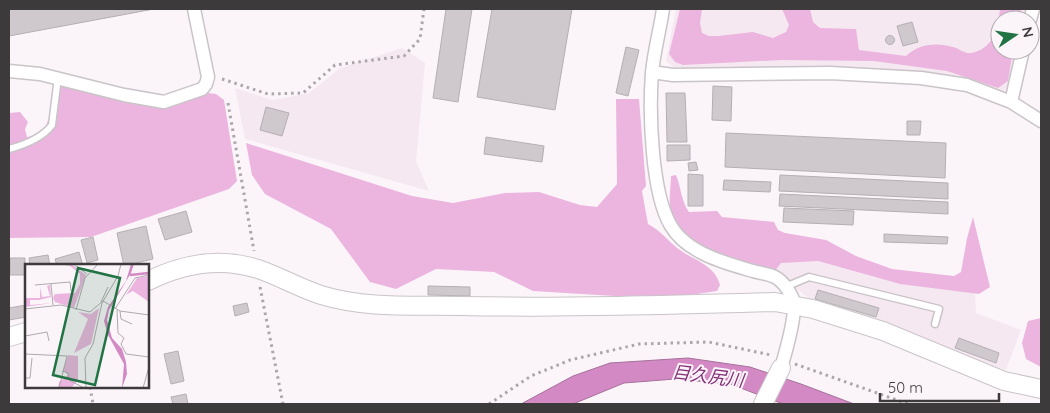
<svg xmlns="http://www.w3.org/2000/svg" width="1050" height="413" font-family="Quicksand,'Noto Sans JP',sans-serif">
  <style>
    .built { fill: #f5e8f1 }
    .green { fill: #ecb5df }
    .water { fill: #d389c3; stroke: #a6719a }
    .building { fill: #cfc9cd; stroke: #b4afb3 }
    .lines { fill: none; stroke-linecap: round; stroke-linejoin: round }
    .lane-casing { stroke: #cac4c8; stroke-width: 9 }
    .street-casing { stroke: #cac4c8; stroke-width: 15 }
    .secondary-casing { stroke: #cac4c8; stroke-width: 20 }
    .path { stroke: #aaa6a9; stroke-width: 3; stroke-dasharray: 2.5 4; stroke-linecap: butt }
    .lane { stroke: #fff; stroke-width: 6 }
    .street { stroke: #fff; stroke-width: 12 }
    .secondary { stroke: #fff; stroke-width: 18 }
    .labels { text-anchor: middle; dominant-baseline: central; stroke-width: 4; stroke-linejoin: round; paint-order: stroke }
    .water-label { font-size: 18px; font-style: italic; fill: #862f77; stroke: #fbf5fa }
    .inset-river { fill: none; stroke: #d389c3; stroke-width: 2.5 }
    .inset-road { fill: none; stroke: #afaaae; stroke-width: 1 }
    .view { fill: #217344; fill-opacity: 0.15; stroke: #217344; stroke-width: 2.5 }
    .inset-edge { fill: none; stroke: #3c3a3b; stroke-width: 2.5 }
  </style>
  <rect width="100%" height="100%" fill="#fbf5fa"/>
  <path class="built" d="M676,9h352l-3,11h-25v30h19l-7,34 -11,9 -33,-12 -293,-12 -9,-8z
    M402,48l23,15 -9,98 13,30 -184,-52 -10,-51 38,12 36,-7 31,-25z
    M793,261h25l82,23 75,7 1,22 45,17 -15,40 -193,-68 -38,-31 6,-8z"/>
  <path class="green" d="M680,9h22l-2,14 2,10 7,3h9l35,-4 20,6 13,-6 3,-7 -7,-16h28l3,13 7,6 36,1 3,21 47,6c12,-12 30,-14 47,-9 5,1 12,7 18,6 23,-4 27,-25 29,-44h21l-2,11h-19v30h13l-5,31 -10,7 -51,-17 -73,-10 -93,-1 -98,5 -8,-3 -6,-8z
    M71,81l91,20 38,-9 16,2 8,6 13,81 -8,8 -138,48 -82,1v-125l11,-1 8,10 -3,7 2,8 13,-2 6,-9 13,-39z
    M616,99h23l7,87 -4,5 6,33c13,7 17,14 28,23 14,12 39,17 44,38l-3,6 -54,8 -130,-8 -39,-19 -58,-3 -40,20 -26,-7 -39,-53 -66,-35 -13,-19 -6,-32 166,53 41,7 52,-10 34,-1 41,13 17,2 20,-23z
    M676,175c5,12 5,26 13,37l28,-1 5,6 52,5 4,8 7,3 41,7 30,16 36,13 62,7 7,-4 6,-34 6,-21 17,70 -11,7 -79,-10 -82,-23 -37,2 -6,8c-31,-9 -96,-22 -104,-60 -3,-10 0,-24 0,-35z
    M1041,318v49l-15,-8 -4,-16 6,-22z"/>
  <path class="water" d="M688,358l62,9 51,17 53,20h-71l-53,-20 -55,-5 -51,4 -51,21h-52l52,-28 37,-13z"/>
  <path class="building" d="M9,9h145l-145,27z
    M446,9h26l-14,93 -25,-4z
    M492,9h80l-17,101 -78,-13z
    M912,22l6,20 -15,4 -6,-20z
    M885.5 40a4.5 4.5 0 1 1 9 0a4.5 4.5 0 1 1-9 0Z
    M626,47l13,3 -11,46 -12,-3z
    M713,86l19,1 -1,34 -19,-1z
    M666,93h19l2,49h-20z
    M266,107l23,6 -7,23 -22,-6z
    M907,121h14l-1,14h-13z
    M726,133l220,10 -1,35 -220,-11z
    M486,137l58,9 -2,16 -58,-8z
    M667,145h23v15l-23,1z
    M696,162l2,8 -9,1 -1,-8z
    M688,174l15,1v31h-15z
    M780,175l168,8v16l-169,-8z
    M724,180l47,2 -1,10 -47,-2z
    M780,194l168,8v12l-169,-8z
    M784,208l70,3 -1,14 -70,-3z
    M186,211l6,21 -27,8 -7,-21z
    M146,226l7,33 -29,7 -7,-33z
    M884,234l64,3 -1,7 -63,-2z
    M93,237l5,23 -11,3 -6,-23z
    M79,252l4,14h-26l-2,-7z
    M48,255l2,11h-20l-1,-8z
    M10,258h15v17h-15z
    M428,286l42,1v9l-42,-1z
    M818,290l61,18 -3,9 -61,-18z
    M247,303l2,9 -14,4 -2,-10z
    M26,305v12l-17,3v-12z
    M959,338l40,15 -3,10 -41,-15z
    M178,351l6,30 -13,3 -7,-30z
    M186,394l2,10h-15l-2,-7z"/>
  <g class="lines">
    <defs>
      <path id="lane" d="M9,149c15,-4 34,-12 43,-24l6,-48
        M785,287l24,-10 130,32 -4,15"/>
      <path id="street" d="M663,9c-3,21 -9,42 -11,64 -3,38 -1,120 19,153 16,27 54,37 82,45 7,2 16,3 22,6 8,4 18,18 19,27 1,17 -8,47 -13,64
        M1030,20l3,-11
        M9,71l31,3 84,21 40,7 38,-13 4,-5 2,-7 -14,-68
        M652,72l21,3 157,-2 91,5 46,7 44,17 30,19
        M1011,102l12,-52"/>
      <path id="secondary" d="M148,281c34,-17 72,-24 110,-12 21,7 41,19 63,26 46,14 92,10 139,11 105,2 210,-1 315,-4l38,7 70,22 121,50 37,8
        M9,337l17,-5
        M763,404l18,-36"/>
    </defs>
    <use href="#lane" class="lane-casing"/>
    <use href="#street" class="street-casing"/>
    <use href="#secondary" class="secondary-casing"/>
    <path class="path" d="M222,79l46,15 35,-1 32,-28 69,-9 16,-17 4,-30
      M228,103l26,148
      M260,287l23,117
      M795,364l113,40
      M90,387l3,17
      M489,404l42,-28 39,-16 69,-16 70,-2 62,13"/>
    <use href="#lane" class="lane"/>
    <use href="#street" class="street"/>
    <use href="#secondary" class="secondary"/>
  </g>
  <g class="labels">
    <g class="water-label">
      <text transform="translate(708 376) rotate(7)">目久尻川</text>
    </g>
  </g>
  <g transform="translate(25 264)">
    <rect width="124" height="124" fill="#fbf5fa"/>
    <path d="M35,0h11l15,11 -12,33 -19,-6 -2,-4 2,-4 20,-1 5,-9v-10l-10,-8zM124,12v26l-16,-11 -7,4 11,-17zM25,21l1,12 -12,3h-9v5l22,-2 -27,4v-9h15v-11l2,10 8,-1 -3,-10zM74,44l-8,36 -17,9 14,-34 -10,-7 13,2zM43,91l10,1v24l-6,7 -14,1 1,-6 9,-7 -5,-5z" fill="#ecb5df"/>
    <path d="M106,0h3l-3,9 -22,37 -2,10 5,18 10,11 4,13 1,12 -5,14 2,-24 -16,-29 -4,-14 4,-14 18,-26z" fill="#d389c3"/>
    <path class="inset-river" d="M105,11l19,-2"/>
    <path class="inset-road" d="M48,0l14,10M26,20l2,21M10,21l35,-3 1,9M76,38l7,-15M0,45l36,-4 29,7 13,-11 17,10 29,4M90,45l20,-31 14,-3M51,46l9,-32 13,-14M92,46l1,23 6,5 -3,6 5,10 23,3M95,47l1,8 11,5M0,72l22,-4 2,9M0,90l42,2 -8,32M37,107l6,2 1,7 15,8M0,114h5l2,-20M61,124l-1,-30 8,-14 9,-41 16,-27 3,-12M118,124l6,-21"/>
    <path class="view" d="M53,4l42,10 -25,107 -42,-10z"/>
    <rect width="124" height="124" class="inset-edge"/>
  </g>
  <rect width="1050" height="413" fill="none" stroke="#3c3a3b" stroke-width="20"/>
  <g transform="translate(1015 35) rotate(77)"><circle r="24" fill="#fbf5fa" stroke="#afaaae"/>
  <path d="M0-4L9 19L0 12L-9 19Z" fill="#217344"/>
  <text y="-8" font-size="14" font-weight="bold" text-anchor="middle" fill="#3c3a3b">N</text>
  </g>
  <path d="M880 393v8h119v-8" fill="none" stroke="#3c3a3b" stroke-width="2.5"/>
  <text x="888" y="393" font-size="15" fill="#3c3a3b" stroke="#fbf5fa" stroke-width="4" paint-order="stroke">50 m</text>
</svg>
